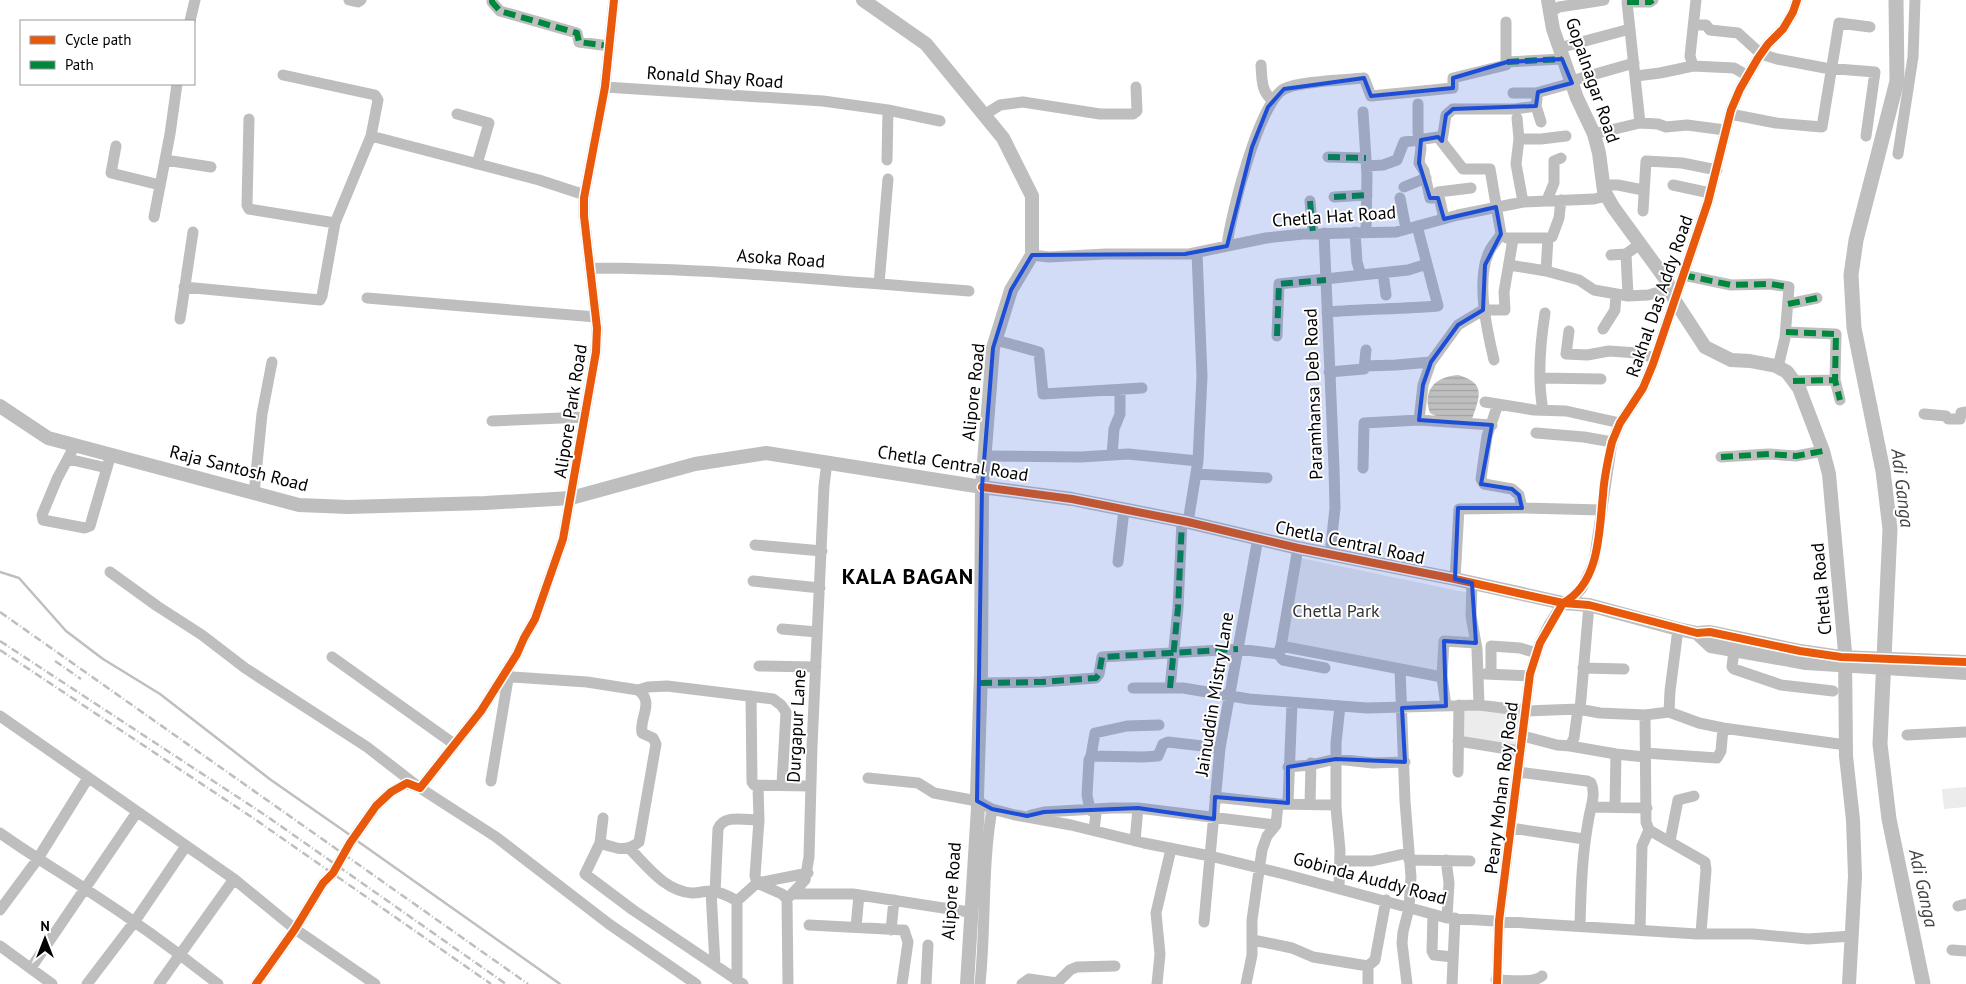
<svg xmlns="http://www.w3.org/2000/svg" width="1966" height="984" font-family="'PT Sans',sans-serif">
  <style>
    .park { fill: #ececec }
    .water { fill: url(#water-rules) }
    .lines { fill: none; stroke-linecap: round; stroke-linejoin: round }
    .stream { stroke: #bfbfbf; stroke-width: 2.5 }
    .river { stroke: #bfbfbf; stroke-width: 15 }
    .minor { stroke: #bebebe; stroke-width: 11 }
    .major { stroke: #bebebe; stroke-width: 14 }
    .rail { stroke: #bebebe; stroke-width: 2.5; stroke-dasharray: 8 2.5 1 2.5; stroke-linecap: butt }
    .quiet { stroke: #00873e; stroke-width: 6; stroke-dasharray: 12 6; stroke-linecap: butt }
    .cycleway-casing { stroke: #fff; stroke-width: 11 }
    .cycleway { stroke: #e8590c; stroke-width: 8 }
    .marked { fill: #1d4ed8; fill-opacity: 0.2; stroke: #1d4ed8; stroke-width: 4; stroke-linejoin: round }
    .labels { text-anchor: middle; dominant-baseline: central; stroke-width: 4; stroke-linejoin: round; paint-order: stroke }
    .street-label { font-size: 18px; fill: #000; stroke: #fff }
    .park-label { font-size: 18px; fill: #333; stroke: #fff }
    .water-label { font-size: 19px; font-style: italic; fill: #444; stroke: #fff }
    .district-label { font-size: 22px; font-weight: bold; letter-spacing: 1px; fill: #000; stroke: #fff }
  </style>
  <defs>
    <pattern id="water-rules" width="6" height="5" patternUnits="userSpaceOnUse" patternTransform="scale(1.25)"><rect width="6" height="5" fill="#bfbfbf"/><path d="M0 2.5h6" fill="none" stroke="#a2a2a2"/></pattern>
  </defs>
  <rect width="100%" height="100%" fill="#fff"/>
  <path class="park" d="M1296,557l173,36 3,46 -32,-1 1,35 -157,-28z
    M1460,707l64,5 -6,36 -58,-9z
    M1966,787v20l-22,2 -2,-20z"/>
  <path class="water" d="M1458,375c28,8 22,21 14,44l-28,1 -14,-7c-8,-23 5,-36 28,-38z"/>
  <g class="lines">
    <path class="stream" d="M0,572l19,6 47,53 37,28 57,35 111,86 79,55
      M356,840l204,144"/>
    <path class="river" d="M1896,0l1,81 -41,159 -5,35 3,53 29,143 7,58 -10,215 9,75 34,165"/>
    <path class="minor" d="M349,0l9,2 3,-2
      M492,0v2l8,9 77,22 2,9 30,4
      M1550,12l9,-5 45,-7
      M190,21l5,-21
      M1694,25h12l4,5 28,3 23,21 16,5 48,9 50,4 -9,64
      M1559,48l71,-19
      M1507,62l55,-3
      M1261,65c1,14 0,26 11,35
      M1693,66l-3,-10 6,-56
      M283,75l92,20 3,5 -7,36
      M1636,76l24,-3 33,-7 41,2 14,8
      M1571,81l63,-18
      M605,87l218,14 65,9 52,11
      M1513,93h23l36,-10
      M1537,99l-1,7 5,16
      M1418,104v29l3,15 -2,15 5,8 6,27h8
      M1363,112l4,63 -1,57
      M457,114l32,9 -12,41
      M1730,114l46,9 46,4 17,-104 31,4
      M984,115l16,-10 23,-3 77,12h33l4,-3 -1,-24
      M1517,118l2,21 -3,25 7,38
      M249,119l-2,86 2,4 86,14
      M1640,123l18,1 8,3 21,-2 38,5
      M1594,134l46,-11 -13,-121h23l3,-2
      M1519,139h22l25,-3
      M1442,141l4,-26 7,-6h62l21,-3
      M116,146l-5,27 49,12
      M1898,154l15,-97 2,-57
      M1328,157l38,1
      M165,160l46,7
      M887,160l1,-50
      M1367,166l16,-1 14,-5 7,-18 34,-5 25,32h27l11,65c-3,6 -8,10 -11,16 -15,28 -3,81 4,110
      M1603,185h15l25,5
      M1673,185l37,8
      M1404,187l22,-9
      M1334,197l33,-2
      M1400,198l6,31
      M1547,200l7,-17v-22l7,-3
      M1310,201l3,32
      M1643,211l3,-50 36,2 35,7
      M154,217l16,-83 7,-50
      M1444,219l-6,-27 33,-4
      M1355,232l2,30 4,13
      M1324,233l10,235 1,40 -5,46
      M1507,238h41
      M1227,246c3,-29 32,-144 57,-157 15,-8 62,-9 80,-11l7,18 82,-8v-10l53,-13v-43
      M1032,255l17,2 57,-3h83l77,-16 37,-4 93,-2 62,-17 65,-13 71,-3 13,-3
      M1611,255l15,-1
      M1509,265l37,6 33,9 15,10 34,6 20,-1 22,-6
      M590,268c127,0 252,14 379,23
      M1546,271l2,-33 4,-1 7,-19 2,-18
      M1383,273l3,22
      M1683,275l48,10 39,-1 19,3 -4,51 -7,29
      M879,284l9,-105
      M184,287l136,13 2,-4 13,-73 36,-87 168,44 46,15
      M1628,296l-2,-42 14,-10
      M367,298l229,19
      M1788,304l29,-6
      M1327,312c37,-3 74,-3 111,-6l-21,-80
      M180,319l13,-87
      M1603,329l12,-19 1,-16
      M1569,331l-3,23 21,1 22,-4 29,2 17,5
      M1786,332l50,2 -1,46 5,20
      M1277,336l2,-52 129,-14 19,-6
      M996,340l43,12 4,42 99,-6
      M1364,366l32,-1 35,-3
      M1329,372l35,-3 2,-19
      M1540,378l61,1
      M1793,381l42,-1
      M1485,402l49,8 32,1 54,12
      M1498,404l-11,32 -6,43 3,5 28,5 7,6 3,13
      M1543,410c-6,-32 -3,-65 2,-97
      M1924,414l22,2 2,3h12l1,-6 5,-1
      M1419,420l73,5
      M492,421l93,-4
      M1536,433l48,4 28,5
      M75,445l-18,34 -15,36 1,5 42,8 5,-2 21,-72
      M1112,455l2,-26 6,-15v-24
      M985,456l96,1 47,-3 70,7
      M1721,457l48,-3 27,2 27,-5
      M68,459l39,9
      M1363,468l1,-45 55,-3 4,-35 8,-23 27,-37 25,-15h22l-1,-18 9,-53
      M1196,474l71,4
      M254,494l8,-80 10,-52
      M1188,522l10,-61 4,-85 -5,-123
      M755,545l67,6
      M1298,548l-17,98 -3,8 5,6 42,8
      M1118,562l6,-52
      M110,572l47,34 45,29 43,33 122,79 53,41 76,49 113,87 87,60
      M1455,579l4,-70 63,-1 80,2
      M753,581l67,7
      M1472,583l-1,33 6,33 2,56
      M782,629l35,3
      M1281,646l161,31
      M1734,650l-2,17 2,2 47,16 52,6
      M332,657l122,87
      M759,666l57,1
      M1583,668l41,1
      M1400,669l5,132 6,76 -2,31 -6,24 -1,11 5,41
      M1485,674l45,2
      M1491,674v-28l29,2 17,5
      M980,683l61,-1 55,-4 3,-4 3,-17 136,-8 40,5
      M1133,688h50l66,11 118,9 112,-3 47,6 52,-2 22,4 45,2 24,-3 30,11 24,5 123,17
      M1170,688l8,-80 4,-87
      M638,690l10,-3 19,-1 106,13 8,6 5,7 -4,72
      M751,696l1,86 2,3 56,1
      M1446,706l-4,-29 2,-36 32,2
      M1580,710l9,-105
      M1669,712l1,-21 8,-62
      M1645,715l1,107 3,8 56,32 1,8 -5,63
      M0,716l234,163 61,50 80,55
      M1907,735l59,-3
      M1523,736l34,9 13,1 4,-8 4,-29
      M1458,741l62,10
      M1570,746l46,8 29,3
      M1645,753l72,5 4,-7 2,-23
      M1091,756l52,1 15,-1 5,-12 5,-2 52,6
      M1310,765l26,-6 37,4 32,-1
      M1288,767l22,-2 1,-2 -1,41
      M1458,772l1,-67
      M1518,772l69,9 4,2c5,10 0,23 -2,34 -7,36 -8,72 -9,108
      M868,778l50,5 16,10 43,8 15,8 23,6 56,10 73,18 66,13 78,19 159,43 250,16h56l55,5 44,-3
      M491,781l17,-102 5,-2 74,5 51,8c17,12 1,28 4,43l11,5 3,6 -17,98c-14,11 -23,6 -39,1l3,-25
      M758,786l1,34 -4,56 2,7 25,11 5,5
      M1215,797l63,7 58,1
      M1288,803l4,-100
      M1591,807l56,1
      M1615,807l1,-53
      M1031,815l13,-3 68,-4h26l138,17
      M1511,828l73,11
      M1094,830l2,-16 -6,-4 -3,-15 2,-35 2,-4 4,-23 32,-7 32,-1
      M0,833c28,20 58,38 87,57 45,29 89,61 131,94
      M1135,841l3,-33
      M1670,841l8,-41 16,-4
      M600,843l-15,31 48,36 110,74
      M630,849c18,18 35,42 62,44 6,0 13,-2 19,-2 9,1 18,5 26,10v80
      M1409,860l61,1
      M1446,860l3,23 -2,35
      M1340,861h32l36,-8
      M1339,889l1,-39 -4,-42v-65l4,-37
      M711,891l4,74
      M715,892l3,-63c5,-15 28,-9 41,-9
      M794,894h59l116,18
      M787,899l18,-19 4,-23 3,-111 12,-260 3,-24
      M787,899l1,85
      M737,901l20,-18 51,-10
      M1958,906l8,-2
      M0,910l37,-50 51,-82
      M1433,915l-1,36 2,4 19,2
      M1204,922l16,-174 38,-210
      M809,925l95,5 4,12 -6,42
      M856,927l3,-32
      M891,930l3,-30
      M1640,930l2,-84 7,-16
      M1253,940l39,8 21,9 55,9 7,-6 11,-60
      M0,946l52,38
      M1952,950l14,1
      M1368,966v18
      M31,968l106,-156
      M1496,980c13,0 37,4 46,-4
      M87,984l48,-63 51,-75
      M159,984l75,-105
      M256,984l39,-55 28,-46 10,-10 17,-30 26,-37 15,-14 16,-9 13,5 61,-77 36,-57 7,-16 11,-19 28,-80 33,-187 1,-24 -13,-112v-18l21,-111 9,-87
      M926,984l2,-39
      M980,984c6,-58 2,-118 12,-175
      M1022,984l7,-5 28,4 13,-13 7,-3 38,-1
      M1157,984l3,-30 -4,-41 15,-64
      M1246,984l6,-29v-35l10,-70 5,-14 9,-11 2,-21
      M1452,984l3,-66
      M1497,984l2,-63 31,-247 10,-31 9,-18 14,-22 11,-6 8,-9 12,-26 18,-120 8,-19 23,-35 10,-24 55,-162 23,-92 9,-21 18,-31 10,-14 15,-15 10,-17 4,-12"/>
    <path class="major" d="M863,0l63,44 77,94 29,58v59l-21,35 -18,58 -11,139 -1,185 -4,124 1,12 -11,176
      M1548,0l5,29 24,69 17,36 5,19 5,38 9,16 54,74 8,20 30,46 26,13 19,1 26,5 11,6 12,16 24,63 6,23 16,178 1,104 7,64 2,56 -6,108
      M0,406l48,32 251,67 49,2 137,-4 86,-5 124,-34 71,-11 216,34 90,12 116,23 110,26 157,31 108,24 26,2 89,24 19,4 13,-1 90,19 41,6 125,5
      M1697,633l14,13 95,17 160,10"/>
    <path class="rail" d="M0,612l528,372
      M0,641l265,174 241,169
      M0,650l256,170 235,164
      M55,661l26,18"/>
    <path class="quiet" d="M492,0v2l8,9 77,22 2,9 30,4
      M1627,2h23l3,-2
      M1507,62l55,-3
      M1328,157l38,1
      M1334,197l33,-2
      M1310,201l3,32
      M1683,275l48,10 39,-1 19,3
      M1788,304l29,-6
      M1786,332l50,2 -1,46 5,20
      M1277,336l2,-52 47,-4
      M1793,381l42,-1
      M1721,457l48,-3 27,2 27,-5
      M980,683l61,-1 55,-4 3,-4 3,-17 136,-8
      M1170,688l8,-80 4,-87"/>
    <defs>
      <path id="cycleway" d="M982,487l90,12 116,23 110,26 157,31 108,24 26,2 108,28 13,-1 90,19 41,6 125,5
        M1563,603c37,-20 36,-71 40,-108 1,-18 5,-35 9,-53l8,-19 23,-35 10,-24 55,-162 23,-92 9,-21 18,-31 10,-14 15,-15 10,-17 4,-12
        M256,984l39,-55 28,-46 10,-10 17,-30 26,-37 15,-14 16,-9 13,5 61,-77 36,-57 7,-16 11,-19 28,-80 33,-187 1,-24 -13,-112v-18l21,-111 9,-87
        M1497,984l2,-63 31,-247 10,-31 23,-40"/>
    </defs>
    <use href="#cycleway" class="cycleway-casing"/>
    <use href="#cycleway" class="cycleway"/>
  </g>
  <path class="marked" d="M1562,59l10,24 -34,9 -2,14 -83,3 -7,6 -4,26 -4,-4 -17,3 -2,23 11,35h8l6,21 52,-12 5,27 -16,31 -2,45 -25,15 -27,37 -8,23 -4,35 73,5 -11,59 31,5 7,6 3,13h-64l-3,71 17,4 4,60 -32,-2 2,65 -44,2 3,54 -69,-3 -48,8v36l-73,-6 -1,22 -76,-11 -94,4 -17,4 -35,-7 -15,-8 5,-314 11,-139 18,-58 21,-35 153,-1 42,-8 25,-99 16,-40 16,-18 80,-11 7,18 82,-8v-10l54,-16z"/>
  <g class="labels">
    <g class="street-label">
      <text transform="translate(715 77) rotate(4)">Ronald Shay Road</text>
      <text transform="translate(1593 80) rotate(71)">Gopalnagar Road</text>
      <text transform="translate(1334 216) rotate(-4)">Chetla Hat Road</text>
      <text transform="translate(781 258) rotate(4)">Asoka Road</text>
      <text transform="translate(1659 296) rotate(-71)">Rakhal Das Addy Road</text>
      <text transform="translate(973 392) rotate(-84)">Alipore Road</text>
      <text transform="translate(1313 394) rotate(-92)">Paramhansa Deb Road</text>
      <text transform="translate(570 411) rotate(-81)">Alipore Park Road</text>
      <text transform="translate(953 463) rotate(9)">Chetla Central Road</text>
      <text transform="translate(239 468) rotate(14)">Raja Santosh Road</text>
      <text transform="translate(1350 542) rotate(12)">Chetla Central Road</text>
      <text transform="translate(1821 589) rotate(-95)">Chetla Road</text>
      <text transform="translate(1214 694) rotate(-81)">Jainuddin Mistry Lane</text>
      <text transform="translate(796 726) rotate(-87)">Durgapur Lane</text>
      <text transform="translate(1501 788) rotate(-83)">Peary Mohan Roy Road</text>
      <text transform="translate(1370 878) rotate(15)">Gobinda Auddy Road</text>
      <text transform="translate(951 891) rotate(-86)">Alipore Road</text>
    </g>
    <g class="park-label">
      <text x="1336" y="610">Chetla Park</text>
    </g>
    <g class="water-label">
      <text transform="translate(1903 488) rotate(83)">Adi Ganga</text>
      <text transform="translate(1924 888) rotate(78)">Adi Ganga</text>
    </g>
    <g class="district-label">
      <text x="908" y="576">KALA BAGAN</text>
    </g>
  </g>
  <rect x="20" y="20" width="175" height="65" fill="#ffffff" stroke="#999999"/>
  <rect x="30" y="36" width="25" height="8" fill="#e8590c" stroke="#999999"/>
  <text x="65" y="45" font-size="15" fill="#000000">Cycle path</text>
  <rect x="30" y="61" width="25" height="8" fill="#00873e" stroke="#999999"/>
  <text x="65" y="70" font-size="15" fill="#000000">Path</text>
  <g transform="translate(45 939)" stroke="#ffffff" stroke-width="4" paint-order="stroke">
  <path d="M0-4L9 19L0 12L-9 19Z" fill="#000000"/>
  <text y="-8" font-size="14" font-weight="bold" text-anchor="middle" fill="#000000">N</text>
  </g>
</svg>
